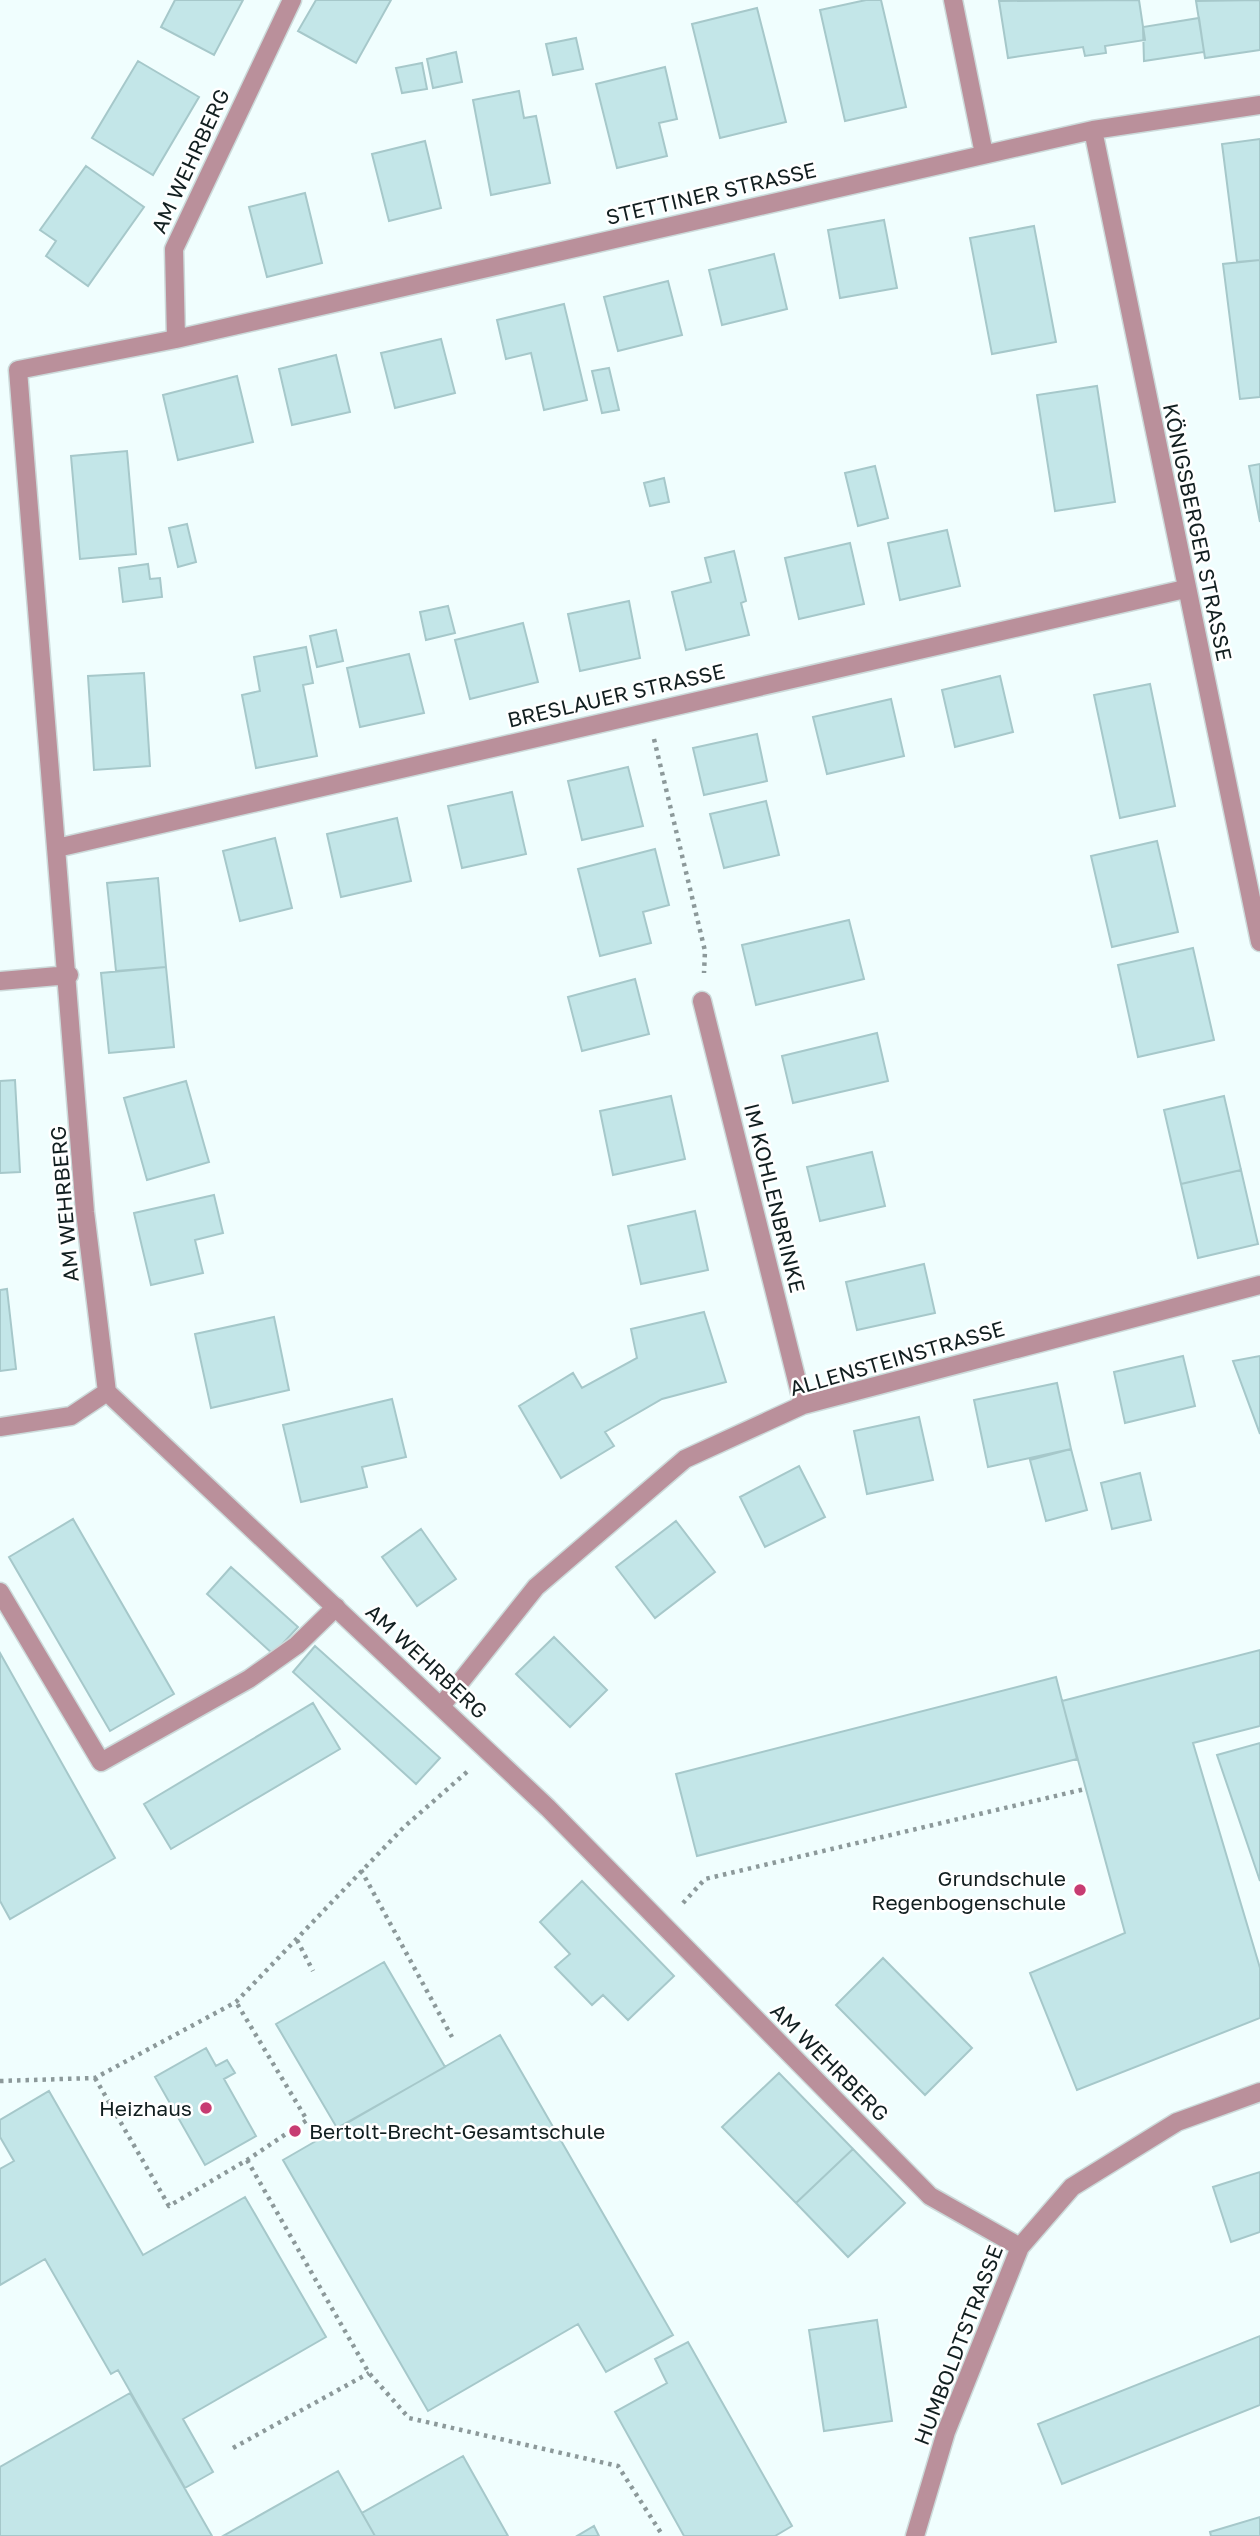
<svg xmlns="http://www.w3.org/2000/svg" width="1260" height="2536" font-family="'Golos Text',sans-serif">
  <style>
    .building { fill: #c3e6e8; stroke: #a6c8ca; stroke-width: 2 }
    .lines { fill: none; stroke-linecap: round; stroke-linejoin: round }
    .service-casing { stroke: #ccdada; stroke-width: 21 }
    .minor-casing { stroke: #ccdada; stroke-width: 21 }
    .path { stroke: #8c999a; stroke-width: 4.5; stroke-dasharray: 3.5 5; stroke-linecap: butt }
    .service { stroke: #ba909b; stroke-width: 18 }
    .minor { stroke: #ba909b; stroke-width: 18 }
    .poi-dot { fill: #c73c72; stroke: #fff; stroke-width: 2.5 }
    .labels { text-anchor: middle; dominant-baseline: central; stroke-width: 5; stroke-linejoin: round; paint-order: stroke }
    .street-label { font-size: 21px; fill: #121f20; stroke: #fff }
    .poi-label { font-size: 21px; fill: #121f20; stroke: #fff; text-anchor: end }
  </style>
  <rect width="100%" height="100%" fill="#f0fefe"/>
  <path class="building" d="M175,0h68l-29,55 -53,-28z
    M316,0h75l-35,63 -58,-32z
    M866,0h15l25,107 -61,14 -25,-111z
    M1139,0l6,40 -40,6 1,7 -21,3 -2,-9 -75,11 -9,-57z
    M1260,0v50l-55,8 -9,-57z
    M757,8l29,114 -66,16 -28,-114z
    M1199,18l5,34 -60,9 -1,-34z
    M576,38l7,31 -30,6 -7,-31z
    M456,52l6,30 -29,6 -6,-29z
    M138,61l61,36 -46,78 -61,-37z
    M422,63l5,26 -25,4 -6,-25z
    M665,67l12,52 -18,4 8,33 -50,12 -21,-84z
    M519,91l5,27 12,-2 14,67 -59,12 -18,-95z
    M1260,139v121l-23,2 -15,-118z
    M425,141l16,67 -52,13 -17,-67z
    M86,166l58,41 -56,79 -42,-30 10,-15 -16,-11z
    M305,193l17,70 -55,14 -18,-70z
    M884,220l13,68 -57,10 -12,-68z
    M1034,226l22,116 -64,12 -22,-116z
    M774,254l13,55 -65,16 -13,-55z
    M1260,260v137l-20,2 -17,-135z
    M668,281l14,54 -64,16 -14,-54z
    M564,304l23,96 -43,10 -13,-57 -25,6 -9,-39z
    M441,339l14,54 -60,15 -14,-55z
    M336,355l14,57 -58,13 -13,-56z
    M609,368l10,42 -17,3 -10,-42z
    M237,376l16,66 -75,18 -15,-65z
    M1097,386l18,116 -60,9 -18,-116z
    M127,451l9,103 -56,5 -9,-103z
    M1260,464v58l-11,-56z
    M875,466l13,52 -30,8 -13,-53z
    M664,478l5,24 -19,4 -6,-23z
    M187,524l9,38 -18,5 -9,-39z
    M947,530l13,56 -60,14 -12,-57z
    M850,543l14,61 -65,15 -14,-61z
    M734,551l12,50 -5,2 8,32 -63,15 -14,-58 39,-10 -6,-24z
    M148,564l2,15 10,-1 2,19 -39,5 -4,-34z
    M629,601l11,57 -60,13 -12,-57z
    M448,606l7,27 -29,7 -6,-28z
    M523,623l15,59 -68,17 -15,-59z
    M336,630l7,31 -26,6 -7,-31z
    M306,647l7,36 -10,2 14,71 -61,12 -14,-73 18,-4 -6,-34z
    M409,654l15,59 -64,14 -13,-59z
    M144,673l6,93 -56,4 -6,-94z
    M1000,676l13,56 -58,15 -13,-57z
    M1150,684l25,122 -55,12 -26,-123z
    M891,699l13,57 -77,18 -14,-57z
    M757,734l10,47 -63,14 -11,-47z
    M628,767l15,59 -61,14 -14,-59z
    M512,792l14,62 -64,14 -14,-62z
    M766,801l13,54 -55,13 -14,-54z
    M397,818l14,63 -70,16 -14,-63z
    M275,838l17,70 -52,13 -17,-70z
    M1157,841l21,91 -66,15 -21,-91z
    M655,849l14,56 -26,7 8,31 -51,13 -22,-87z
    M158,878l8,89 -50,4 -9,-88z
    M849,920l15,59 -108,26 -14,-60z
    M1193,948l21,92 -76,17 -20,-92z
    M166,967l8,80 -65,6 -8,-80z
    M635,979l14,55 -67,17 -14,-54z
    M877,1033l11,48 -95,22 -11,-47z
    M15,1080l5,92 -20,1v-92z
    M186,1081l23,81 -62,18 -23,-82z
    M671,1096l14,63 -72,16 -13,-64z
    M1224,1096l17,74 -60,14 -17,-74z
    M872,1152l13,54 -65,15 -13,-54z
    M1241,1170l17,74 -60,14 -17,-74z
    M214,1195l9,38 -28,7 8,33 -52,12 -17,-72z
    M695,1211l13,59 -67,14 -13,-58z
    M924,1264l11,49 -78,17 -11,-48z
    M7,1289l9,80 -16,2v-81z
    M704,1312l22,70 -64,17 -57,33 9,14 -53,32 -42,-72 54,-33 9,15 55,-30 -6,-29z
    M274,1317l15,73 -78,18 -16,-74z
    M1183,1356l12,50 -70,17 -11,-51z
    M1260,1356v78l-27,-73z
    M1057,1383l14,66 -83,18 -14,-67z
    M392,1399l14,58 -44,10 5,20 -66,15 -18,-77z
    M919,1417l14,63 -66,14 -13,-63z
    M1071,1449l16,61 -41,11 -16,-61z
    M799,1466l26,51 -60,30 -25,-50z
    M1140,1473l11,47 -39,9 -11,-46z
    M73,1519l101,175 -64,37 -101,-174z
    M676,1521l39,51 -60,46 -39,-51z
    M421,1529l35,50 -39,27 -35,-49z
    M231,1567l67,60 -25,27 -66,-60z
    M554,1637l53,53 -37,37 -54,-53z
    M315,1646l125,112 -24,26 -123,-112z
    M1260,1650v76l-67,17 67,225v50l-183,72 -47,-117 95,-40 -63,-232z
    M0,1653l115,205 -105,61 -10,-18z
    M1056,1677l21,82 -380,97 -21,-82z
    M313,1703l27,46 -169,100 -27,-45z
    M1260,1743v138l-43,-126z
    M582,1881l92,95 -46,44 -25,-25 -11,10 -37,-38 15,-13 -30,-32z
    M883,1958l89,90 -47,47 -89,-90z
    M384,1962l61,105 -108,61 -61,-104z
    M500,2035l173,300 -67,37 -28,-48 -150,87 -145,-251z
    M206,2048l10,18 11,-6 8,13 -11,6 32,57 -51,29 -50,-88z
    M779,2073l74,76 -57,54 -74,-76z
    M49,2091l94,164 102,-58 81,140 -143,82 30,53 -28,16 -67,-118 -7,4 -66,-115 -45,26v-116l14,-8 -14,-24v-17z
    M853,2149l52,54 -57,54 -52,-54z
    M1260,2172v60l-29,10 -18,-55z
    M877,2320l15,101 -68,10 -15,-101z
    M1260,2336v69l-198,79 -24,-60z
    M688,2342l104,184 -17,10h-91l-69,-124 52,-29 -12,-24z
    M130,2393l82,143h-212v-69z
    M463,2456l45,80h-133l-13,-23z
    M338,2471l37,65h-152z
    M1260,2517v19h-49l-1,-4z
    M594,2526l5,10h-22z"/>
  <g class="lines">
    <defs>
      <path id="service" d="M0,1592l101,170 148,-83 48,-34 39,-38"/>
      <path id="minor" d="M292,0l-118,249 2,90 -158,31 67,842 22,180 441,416 382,388 90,51
        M953,0l31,154
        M1093,130l167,812
        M176,339l917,-209 167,-25
        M57,848l1128,-259
        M0,981l69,-6
        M702,1001l101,404
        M0,1427l71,-11 36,-24
        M442,1705l94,-118 149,-128 118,-54 457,-120
        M915,2536l31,-104 74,-185 52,-60 105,-65 83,-30"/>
    </defs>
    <use href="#service" class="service-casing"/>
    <use href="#minor" class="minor-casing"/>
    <path class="path" d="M654,739l51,212 -1,22
      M361,1870l91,167
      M683,1903l22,-24 380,-90
      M297,1940l16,31
      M95,2078l74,128 78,-46 60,-40 -71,-118
      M0,2081l95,-3 141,-76 168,-175 64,-56
      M247,2160l122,213 40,45 209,48 45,70
      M233,2448l136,-75"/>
    <use href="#service" class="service"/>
    <use href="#minor" class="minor"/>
  </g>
  <g class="poi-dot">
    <circle cx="1080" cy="1890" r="7"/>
    <circle cx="206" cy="2108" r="7"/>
    <circle cx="295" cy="2131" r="7"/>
  </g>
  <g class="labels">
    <g class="street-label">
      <text transform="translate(190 161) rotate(-65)">AM WEHRBERG</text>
      <text transform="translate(711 193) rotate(-13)">STETTINER STRASSE</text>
      <text transform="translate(1198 532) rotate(78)">KÖNIGSBERGER STRASSE</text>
      <text transform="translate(616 695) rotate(-13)">BRESLAUER STRASSE</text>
      <text transform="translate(775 1198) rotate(76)">IM KOHLENBRINKE</text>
      <text transform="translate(64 1204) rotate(-95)">AM WEHRBERG</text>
      <text transform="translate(897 1358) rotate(-16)">ALLENSTEINSTRASSE</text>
      <text transform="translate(427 1661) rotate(43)">AM WEHRBERG</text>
      <text transform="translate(830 2062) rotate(45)">AM WEHRBERG</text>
      <text transform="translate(958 2345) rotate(-69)">HUMBOLDTSTRASSE</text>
    </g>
    <g class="poi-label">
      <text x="1066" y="1878">Grundschule<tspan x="1066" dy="24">Regenbogenschule</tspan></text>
      <text x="192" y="2108">Heizhaus</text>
      <text x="309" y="2131" text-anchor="start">Bertolt-Brecht-Gesamtschule</text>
    </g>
  </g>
</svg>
